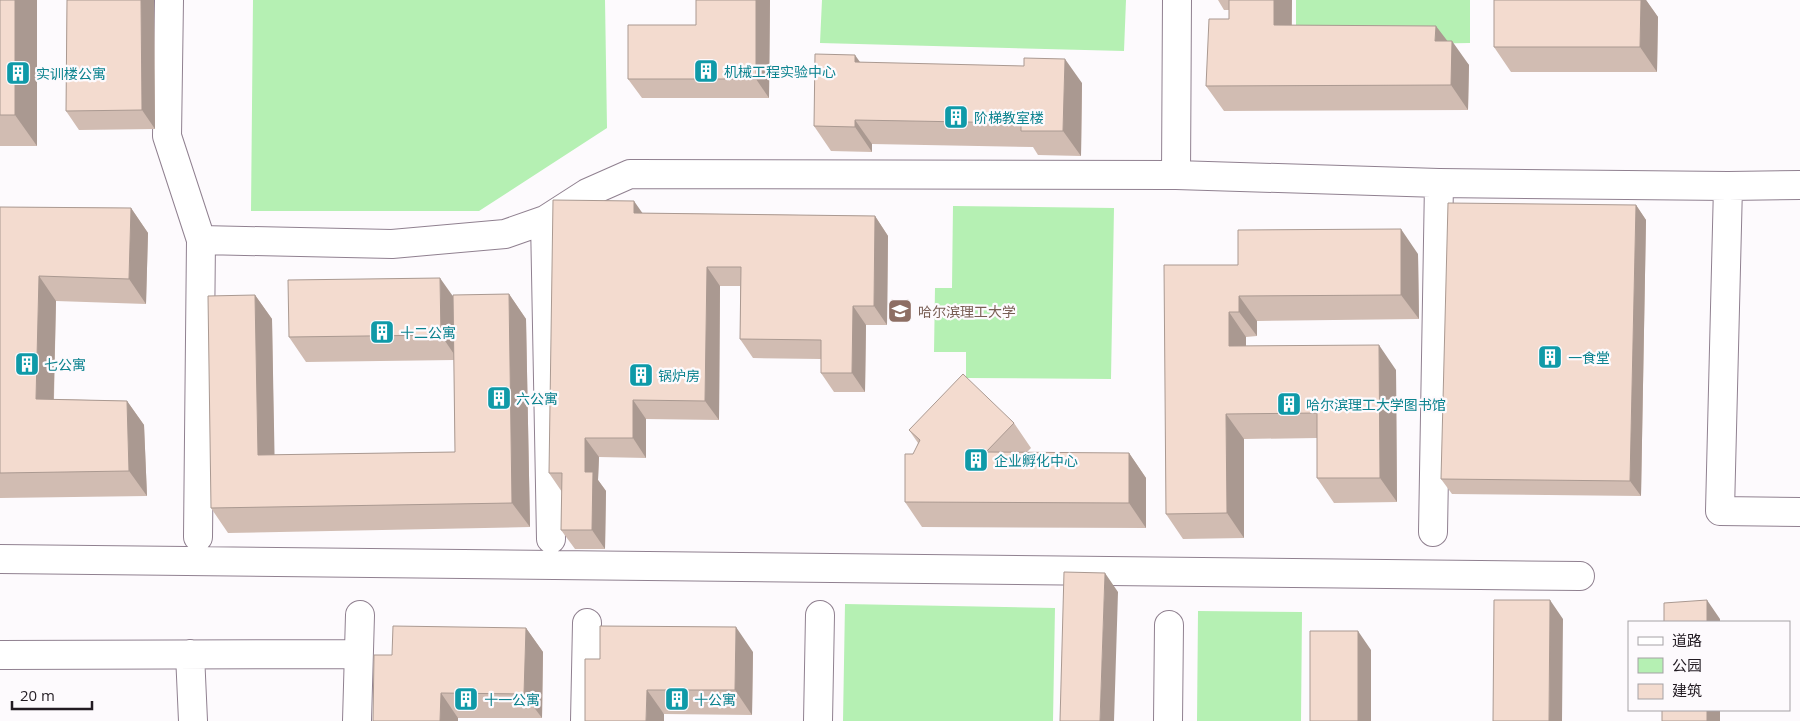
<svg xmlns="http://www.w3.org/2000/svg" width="1800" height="721" font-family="'Open Sans','Noto Sans SC',sans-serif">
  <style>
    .green { fill: #b5f0b3 }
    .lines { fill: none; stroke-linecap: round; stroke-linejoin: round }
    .minor-casing { stroke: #908090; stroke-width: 30 }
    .minor { stroke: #fff; stroke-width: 28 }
    .wall { fill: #d1bcb2 }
    .shaded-wall { fill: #aa9991 }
    .building { fill: #f3dbcf; stroke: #aa9991 }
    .labels { text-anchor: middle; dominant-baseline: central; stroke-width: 4.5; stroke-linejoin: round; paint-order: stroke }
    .culture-label { font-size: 14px; fill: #0d838f; stroke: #fdfafd; text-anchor: start }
    .education-label { font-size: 14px; fill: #785e54; stroke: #fdfafd; text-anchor: start }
  </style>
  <rect width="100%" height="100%" fill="#fdfafd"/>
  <path class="green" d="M253,0h352l2,128 -128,83h-228z
    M822,0h304l-2,51 -304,-8z
    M1296,0h174v43l-174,3z
    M953,206l161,2 -3,171 -145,-1v-26h-32l1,-64h17z
    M845,604l210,4 -2,113h-210z
    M1198,611l104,1 -1,109h-104z"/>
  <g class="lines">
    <defs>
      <path id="minor" d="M169,0l-2,136 34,104
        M1176,175l1,-175
        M1728,186l72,-1
        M545,220l6,319
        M1433,532l6,-349
        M198,537l3,-297 191,4 113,-10 40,-14 42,-27 43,-19 546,1 263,8 289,3 -8,325 80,1
        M0,559l1580,17
        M190,654l3,67
        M0,655l358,-1
        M357,721l3,-106
        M585,721l2,-98
        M818,721l2,-106
        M1168,721l1,-96"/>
    </defs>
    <use href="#minor" class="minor-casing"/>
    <use href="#minor" class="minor"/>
  </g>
  <path class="wall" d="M0,0h37v146h-37z
    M67,0h87l1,129 -76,1 -13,-19z
    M770,0l-1,98h-127l-14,-19 68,-54z
    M1218,0h74v25l155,16 22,24 -1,45 -244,1 -18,-25 23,-67v-9h-5z
    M1494,0h152l12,17 -1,55h-146l-17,-25z
    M860,62l222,21 -1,73 -43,-1 -5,-8 -161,-3v8l-41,-1 -17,-25z
    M1636,205l10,15 -5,276 -189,-2 -11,-15z
    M0,207l131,1 17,25 -2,71 -90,-3 -2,98 73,2 17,24 3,71 -147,2z
    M643,213l232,3 13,20 -1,89h-21l-1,67h-31l-13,-19v-14l-68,-1 -13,-19v-53h-20l-1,134 -73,-1v39l-47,-1 -1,23 8,11 -1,58h-30l-14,-19 1,-38 -13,-19z
    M1418,254l1,65 -162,2v15l-11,1v9l150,24 1,132 -63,1 -17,-25v-40l-73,1v99l-61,1 -17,-25 72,-249z
    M509,294l17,25 4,208 -302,6 -17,-25 44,-213 17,24 2,136 181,-3 -1,-92 -148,2 -17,-25 164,-41z
    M1014,423l17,25 -5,5h103l17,25v50l-224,-1 -17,-25 13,-59 -9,-13z
    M526,628l17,24 -1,66h-84v3h-85l19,-66z
    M753,652l-1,63 -88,-1 -64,-55z"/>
  <path class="shaded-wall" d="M15,0h22v146l-22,-31z
    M141,0h13l1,129 -13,-19z
    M756,0h14l-1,98 -13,-19z
    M1274,0h18l-1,50 -17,-25z
    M1641,0h5l12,17 -1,55 -17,-25z
    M1436,26l16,21v-6l17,24 -1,45 -17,-25 -16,-44z
    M855,55l17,24 -17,-17z
    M1065,59l17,24 -1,73 -18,-25z
    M855,120l17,24v8l-17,-25z
    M634,201l14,20 -14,-8z
    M1636,205l10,15 -5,276 -11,-15z
    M131,208l17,25 -2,71 -17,-25z
    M875,216l13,20 -1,89 -13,-19z
    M1401,229l17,25 1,65 -18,-24z
    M707,267l13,19 -1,134 -14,-19z
    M39,276l17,25 -3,123 -17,-25z
    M440,278l17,24 1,58 -17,-25z
    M509,294l17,25 4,208 -18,-24z
    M255,295l17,24 3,161 -17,-25z
    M1239,296l18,25v15l-18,-24z
    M853,306l13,19 -1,67 -13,-19z
    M1229,312l17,25v34l-17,-25z
    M1379,345l17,25 1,132 -17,-24z
    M633,400l13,19v39l-13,-20z
    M127,401l17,24 3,71 -18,-25z
    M1226,414l18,25v99l-17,-25z
    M585,438l14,19 -1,23 8,11 -1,58 -13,-19 -7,-58z
    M1129,453l17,25v50l-17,-25z
    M1105,573l13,19 -4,129h-14z
    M1550,600l13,19 -1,102h-13z
    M1707,600l13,19v3h-13z
    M736,627l17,25 -1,63 -17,-25z
    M526,628l17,24 -1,66 -18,-24z
    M1358,631l13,19v71h-13z
    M647,690l17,24v7h-18z
    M441,693l17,25v3h-18z
    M1707,710h13v11h-13z"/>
  <path class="building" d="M0,0h15v115h-15z
    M67,0h74l1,110 -76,1z
    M696,0h60v79h-128v-54h68z
    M1229,0h45v25l162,1 -1,15h17l-1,44 -245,1 3,-67h20z
    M1494,0h147l-1,47h-146z
    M815,54l40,1v7l169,4v-8l41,1 -2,72h-42v-8l-166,-3v7l-41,-1z
    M553,200l81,1v12l241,3 -1,90h-21l-1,67h-31v-33l-81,-1 1,-72h-34l-2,134 -72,-1v38h-48v34h8l-1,58h-31l1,-57h-13z
    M1448,203l188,2 -6,276 -189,-2z
    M0,207l131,1 -2,71 -90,-3 -3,123 91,2 2,70 -129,2z
    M1401,229v66l-162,1v16h-10v34l150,-1 1,133h-63v-65l-91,1 1,99 -61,1 -2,-249h74v-35z
    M440,278l1,57 -152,2 -1,-57z
    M509,294l3,209 -301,5 -3,-212 47,-1 3,160 197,-3 -2,-157z
    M963,374l51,49 -28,29 143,1v50l-224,-1v-48h8l7,-14 -11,-10z
    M1064,572l41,1 -5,148h-40z
    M1494,600h56l-1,121h-56z
    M1707,600v22h-43v-19z
    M393,626l133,2 -2,66 -83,-1 -1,28h-67l1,-66h18z
    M600,626l136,1 -1,63h-88l-1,31h-61v-62h15z
    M1310,631h48v90h-48z
    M1662,710h45v11h-45z"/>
  <defs>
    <symbol id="building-square" viewBox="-11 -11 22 22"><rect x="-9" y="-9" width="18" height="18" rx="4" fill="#0f9aa8" stroke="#fdfafd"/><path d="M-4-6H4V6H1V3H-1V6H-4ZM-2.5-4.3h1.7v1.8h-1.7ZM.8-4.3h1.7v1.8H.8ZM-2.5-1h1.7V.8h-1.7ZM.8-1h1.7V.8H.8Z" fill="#fff"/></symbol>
    <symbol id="university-square" viewBox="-11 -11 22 22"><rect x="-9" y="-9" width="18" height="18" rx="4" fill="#8d6e63" stroke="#fdfafd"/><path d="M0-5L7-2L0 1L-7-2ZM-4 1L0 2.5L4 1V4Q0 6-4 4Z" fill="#fff"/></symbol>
  </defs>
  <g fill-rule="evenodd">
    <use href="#building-square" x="692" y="57" width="28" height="28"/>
    <use href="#building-square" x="4" y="59" width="28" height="28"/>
    <use href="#building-square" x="942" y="103" width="28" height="28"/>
    <use href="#university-square" x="886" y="297" width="28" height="28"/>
    <use href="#building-square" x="368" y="318" width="28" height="28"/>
    <use href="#building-square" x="1536" y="343" width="28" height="28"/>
    <use href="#building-square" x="13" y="350" width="28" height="28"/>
    <use href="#building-square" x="627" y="361" width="28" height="28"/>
    <use href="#building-square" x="485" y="384" width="28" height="28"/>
    <use href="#building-square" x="1275" y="390" width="28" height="28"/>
    <use href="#building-square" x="962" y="446" width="28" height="28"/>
    <use href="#building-square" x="452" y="685" width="28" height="28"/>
    <use href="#building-square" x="663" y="685" width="28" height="28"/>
  </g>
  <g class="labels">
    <g class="culture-label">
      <text x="724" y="71">机械工程实验中心</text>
      <text x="36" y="73">实训楼公寓</text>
      <text x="974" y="117">阶梯教室楼</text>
      <text x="400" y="332">十二公寓</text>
      <text x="1568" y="357">一食堂</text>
      <text x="44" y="364">七公寓</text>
      <text x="658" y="375">锅炉房</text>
      <text x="516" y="398">六公寓</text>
      <text x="1306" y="404">哈尔滨理工大学图书馆</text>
      <text x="994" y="460">企业孵化中心</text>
      <text x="484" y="699">十一公寓</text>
      <text x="694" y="699">十公寓</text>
    </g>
    <g class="education-label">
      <text x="918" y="311">哈尔滨理工大学</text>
    </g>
  </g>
  <rect x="1628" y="621" width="162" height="90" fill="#fdfafd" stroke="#a5a1a5"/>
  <rect x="1638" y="637" width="25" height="8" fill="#ffffff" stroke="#a5a1a5"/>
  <text x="1672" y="646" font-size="15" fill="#221b22">道路</text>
  <rect x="1638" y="658" width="25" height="15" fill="#b5f0b3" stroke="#a5a1a5"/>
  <text x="1672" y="671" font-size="15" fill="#221b22">公园</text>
  <rect x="1638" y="684" width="25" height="15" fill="#f3dbcf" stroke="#a5a1a5"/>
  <text x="1672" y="696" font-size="15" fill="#221b22">建筑</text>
  <path d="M12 701v8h80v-8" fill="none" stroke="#221b22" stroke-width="2.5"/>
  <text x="20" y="701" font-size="15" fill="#221b22" stroke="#fdfafd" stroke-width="4" paint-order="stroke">20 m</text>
</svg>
